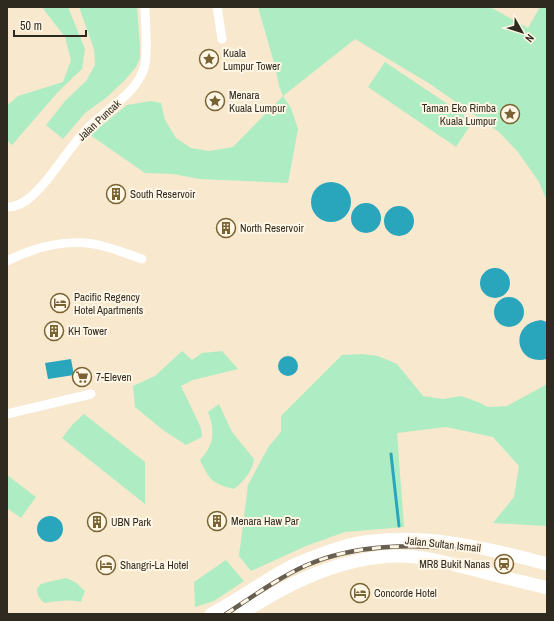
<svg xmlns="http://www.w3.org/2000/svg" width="554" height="621" font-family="'Archivo Narrow',sans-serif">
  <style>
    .green { fill: #aeedc3 }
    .water { fill: #2aa6bc }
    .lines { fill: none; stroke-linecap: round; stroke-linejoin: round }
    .stream { stroke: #2aa6bc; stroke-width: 3 }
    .minor { stroke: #fff; stroke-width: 9 }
    .secondary { stroke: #fff; stroke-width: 13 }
    .rail-casing { stroke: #675f50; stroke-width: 4.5 }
    .rail { stroke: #fff6e6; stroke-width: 3; stroke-dasharray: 9; stroke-linecap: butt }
    .labels { text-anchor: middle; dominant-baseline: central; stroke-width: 4; stroke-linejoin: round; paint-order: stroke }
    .poi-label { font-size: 11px; fill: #2f2a1f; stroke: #fff6e6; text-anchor: start }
    .street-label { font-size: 11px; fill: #2f2a1f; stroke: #fff6e6 }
  </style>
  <rect width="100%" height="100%" fill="#f7e8ce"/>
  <path class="green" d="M43,7h25l17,42 -3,20 -24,23 -46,53 -5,-5v-38l2,2 9,-8 45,-14 8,-22 -6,-23 -21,-27z
    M79,7h58l3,39v12l-4,9 -10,12 -19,18 -22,16 -22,26 -17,-14 20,-25 20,-19 9,-16 -1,-16z
    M258,7h232l38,21 12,-21h7v194l-8,-19 -21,-30 -19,-20 -69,-48 -75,-45 -72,57 8,12 7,21 -10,54 -88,-4 -27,-5 -28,-1 -55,-38 37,-30 24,-4 10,2 4,17 11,18 15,10 18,3 24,-4 50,-51 -4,-10 -4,-20z
    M385,62l88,59 -17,26 -88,-60z
    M182,351l10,9 10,-7 20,-2 16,18 -45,11 -12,6 20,42 1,9 -16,8 -23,-15 -28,-23 -2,-21 22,-10z
    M363,354l15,2 19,8 26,32 20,3 18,-3 17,6 10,5 19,-1 40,-22v142l-54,-3 21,-26 5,-31 -26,-29 -47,-10 -49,6 7,94 -59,5 -39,14 -55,25 -12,-15 9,-71 21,-39 12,-14v-16l61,-61z
    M219,404l13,28 22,27c-2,13 -10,22 -20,30 -22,-6 -24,-8 -34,-29 15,-16 15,-29 8,-48z
    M84,414l61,48v42l-83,-66 11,-14z
    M7,475l29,22 -15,21 -14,-10z
    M226,560l18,21 -30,20 -19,6 -1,-25z
    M66,578l9,4 10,9 -4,11c-12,-3 -23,-1 -36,1 -5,-3 -8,-8 -8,-14l4,-5 7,-2z"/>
  <path class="water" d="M311 202a20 20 0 1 1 40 0a20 20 0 1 1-40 0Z
    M351 218a15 15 0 1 1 30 0a15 15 0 1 1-30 0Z
    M384 221a15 15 0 1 1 30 0a15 15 0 1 1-30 0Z
    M480 283a15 15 0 1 1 30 0a15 15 0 1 1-30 0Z
    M494 312a15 15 0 1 1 30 0a15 15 0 1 1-30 0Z
    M541,320l6,2v37c-32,8 -39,-36 -6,-39z
    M278 366a10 10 0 1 1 20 0a10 10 0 1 1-20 0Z
    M71,359l3,16 -26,4 -3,-16z
    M37 529a13 13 0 1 1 26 0a13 13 0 1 1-26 0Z"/>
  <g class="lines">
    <path class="stream" d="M391,454l8,72"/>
    <path class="minor" d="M217,7l5,32
      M7,207c10,0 20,-6 27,-13 20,-19 33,-44 52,-64 18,-20 47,-33 57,-59 6,-14 2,-48 2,-64
      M7,261c30,-15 66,-24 99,-14 12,3 24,8 36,12
      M7,414l84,-20"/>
    <path class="secondary" d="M211,614c28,-14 53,-34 81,-48 23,-10 48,-20 72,-24 61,-9 124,6 183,22
      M241,614c47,-31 98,-56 155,-58 27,-1 54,8 80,14 24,7 48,12 71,18"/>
    <defs>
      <path id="rail" d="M226,614c26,-17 52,-36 81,-49 49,-21 104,-21 156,-16"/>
    </defs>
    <use href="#rail" class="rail-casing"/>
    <use href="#rail" class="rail"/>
  </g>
  <defs>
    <symbol id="sight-ring" viewBox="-11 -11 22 22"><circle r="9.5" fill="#fff6e6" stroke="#796333" stroke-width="1.5"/><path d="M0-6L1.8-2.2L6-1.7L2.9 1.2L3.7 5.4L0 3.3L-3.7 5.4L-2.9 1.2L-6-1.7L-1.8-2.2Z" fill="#796333"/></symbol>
    <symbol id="building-ring" viewBox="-11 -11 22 22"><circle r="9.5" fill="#fff6e6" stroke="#796333" stroke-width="1.5"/><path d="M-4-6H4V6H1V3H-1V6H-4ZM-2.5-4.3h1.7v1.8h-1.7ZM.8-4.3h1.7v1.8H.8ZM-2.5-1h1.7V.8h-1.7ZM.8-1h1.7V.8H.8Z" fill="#796333"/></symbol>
    <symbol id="hotel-ring" viewBox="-11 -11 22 22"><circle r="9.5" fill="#fff6e6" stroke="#796333" stroke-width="1.5"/><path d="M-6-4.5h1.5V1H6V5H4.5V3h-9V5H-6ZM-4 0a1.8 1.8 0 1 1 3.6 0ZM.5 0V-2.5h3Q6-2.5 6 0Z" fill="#796333"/></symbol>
    <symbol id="supermarket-ring" viewBox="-11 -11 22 22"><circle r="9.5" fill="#fff6e6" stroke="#796333" stroke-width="1.5"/><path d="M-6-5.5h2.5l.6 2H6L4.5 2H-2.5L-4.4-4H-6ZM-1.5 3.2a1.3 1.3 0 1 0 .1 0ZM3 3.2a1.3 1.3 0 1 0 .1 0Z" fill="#796333"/></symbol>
    <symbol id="station-ring" viewBox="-11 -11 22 22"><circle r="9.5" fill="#fff6e6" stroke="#796333" stroke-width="1.5"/><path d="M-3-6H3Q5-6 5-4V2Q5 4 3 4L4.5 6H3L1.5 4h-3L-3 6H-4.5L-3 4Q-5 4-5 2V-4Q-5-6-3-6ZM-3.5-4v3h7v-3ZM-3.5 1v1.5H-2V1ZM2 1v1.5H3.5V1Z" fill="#796333"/></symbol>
  </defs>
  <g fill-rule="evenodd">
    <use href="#sight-ring" x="198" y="48" width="22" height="22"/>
    <use href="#sight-ring" x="204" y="90" width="22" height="22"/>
    <use href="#sight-ring" x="499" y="103" width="22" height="22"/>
    <use href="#building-ring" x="105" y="183" width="22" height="22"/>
    <use href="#building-ring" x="215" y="217" width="22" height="22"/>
    <use href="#hotel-ring" x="49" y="292" width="22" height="22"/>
    <use href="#building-ring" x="43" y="320" width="22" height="22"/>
    <use href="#supermarket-ring" x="71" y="366" width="22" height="22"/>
    <use href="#building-ring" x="206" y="510" width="22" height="22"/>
    <use href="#building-ring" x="86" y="511" width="22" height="22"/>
    <use href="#station-ring" x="493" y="553" width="22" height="22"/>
    <use href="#hotel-ring" x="95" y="554" width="22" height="22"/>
    <use href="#hotel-ring" x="349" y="582" width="22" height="22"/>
  </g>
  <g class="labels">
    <g class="poi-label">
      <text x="223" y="53">Kuala<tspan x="223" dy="13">Lumpur Tower</tspan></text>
      <text x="229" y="95">Menara<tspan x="229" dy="13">Kuala Lumpur</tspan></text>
      <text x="496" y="108" text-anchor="end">Taman Eko Rimba<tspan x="496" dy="13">Kuala Lumpur</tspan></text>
      <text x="130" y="194">South Reservoir</text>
      <text x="240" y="228">North Reservoir</text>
      <text x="74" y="297">Pacific Regency<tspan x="74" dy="13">Hotel Apartments</tspan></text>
      <text x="68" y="331">KH Tower</text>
      <text x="96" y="377">7-Eleven</text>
      <text x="231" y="521">Menara Haw Par</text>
      <text x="111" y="522">UBN Park</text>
      <text x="490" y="564" text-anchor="end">MR8 Bukit Nanas</text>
      <text x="120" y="565">Shangri-La Hotel</text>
      <text x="374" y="593">Concorde Hotel</text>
    </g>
    <g class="street-label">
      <text transform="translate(99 120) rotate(-43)">Jalan Puncak</text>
      <text transform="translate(443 544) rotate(6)">Jalan Sultan Ismail</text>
    </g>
  </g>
  <rect width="554" height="621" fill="none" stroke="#2f2a1f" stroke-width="16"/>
  <g transform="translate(522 32) rotate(129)" stroke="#fff6e6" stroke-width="3" paint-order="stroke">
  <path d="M0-3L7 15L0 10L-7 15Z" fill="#2f2a1f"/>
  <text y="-6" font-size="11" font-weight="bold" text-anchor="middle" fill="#2f2a1f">N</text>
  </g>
  <path d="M14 30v6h72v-6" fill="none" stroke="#2f2a1f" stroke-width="2"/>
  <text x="20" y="30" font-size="12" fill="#2f2a1f" stroke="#fff6e6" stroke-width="3" paint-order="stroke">50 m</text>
</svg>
